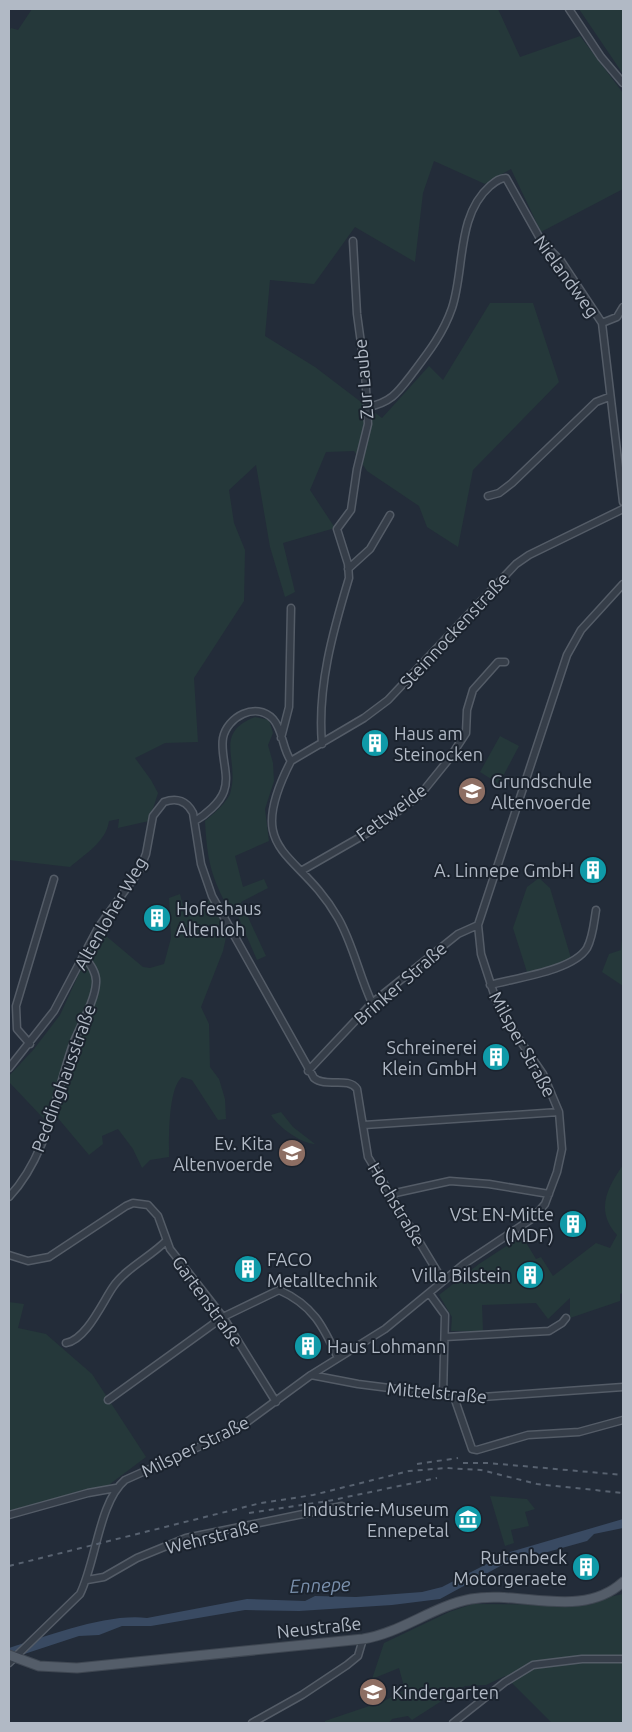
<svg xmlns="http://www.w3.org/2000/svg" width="632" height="1732" font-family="Ubuntu,sans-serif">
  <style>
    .green { fill: #25383a }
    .water { fill: #394a62 }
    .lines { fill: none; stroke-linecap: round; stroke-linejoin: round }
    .minor-casing { stroke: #545c67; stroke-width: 9 }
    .major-casing { stroke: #3f4752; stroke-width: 11 }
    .minor { stroke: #363e49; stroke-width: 6 }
    .major { stroke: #545d69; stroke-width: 9 }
    .rail { stroke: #586270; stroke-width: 2; stroke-dasharray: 5 5; stroke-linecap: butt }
    .labels { text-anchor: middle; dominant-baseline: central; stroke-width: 4; stroke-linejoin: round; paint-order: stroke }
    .street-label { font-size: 18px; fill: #b1b9c5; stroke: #1b232e }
    .poi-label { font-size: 18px; fill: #b1b9c5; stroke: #1b232e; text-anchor: end }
    .water-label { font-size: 19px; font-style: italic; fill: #7a90ac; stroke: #1b232e }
  </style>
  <rect width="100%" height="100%" fill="#232c39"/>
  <path class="green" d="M32,9h466l22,48 60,-21 43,57v96l-82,43 -30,-63 -26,15 -51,-23 -11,32 -8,69 -60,-35 -41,57 -44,-4 -5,56 50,31 67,51 47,-52 14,14 47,-77h43l26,79 -86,88 -15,77 -31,-20 -8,-21 -52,-35 -13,-20 -28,1 -16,38 25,38 -52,15 12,49 -10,5 -15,-50 -14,-82 -27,25 5,33 11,27 -1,51 -50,77 4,64 -33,1 -30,15 16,22 7,13 -9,28 -31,7 1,-9 -10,2c-3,21 -24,33 -39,46l-61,-7v-829l2,-3 7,2z
    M579,9h44v65z
    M255,717l14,3 4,13 -5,12 5,18 1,18 -9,28 4,32 -34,15 8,31 21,-8 4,9 -27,14 25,54 -9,4 -22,-51 -5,2c-19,-33 -23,-52 -25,-90 8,-7 19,-16 24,-25 2,-3 2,-8 3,-11 4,-30 -16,-53 23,-68z
    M500,736l19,10 -20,38 -19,-12z
    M539,878l11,10 21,70 -13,7 -31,7 -14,-44 14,-41z
    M180,894l6,24 24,-19 17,34 -4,18 -22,56 8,17 1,43 9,12 6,20 1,20 -8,1 -26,-40 -10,-3c-14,12 -13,60 -13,80l-19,3 -8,8 -9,-19 -15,-20 -16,7 1,8 -14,11 -32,-38 -12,3 -36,-38v-6l25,-27 26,-34 39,-85 44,37 7,1 14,-4 7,-26 -2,-40z
    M623,929v57l-21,-14 7,-18 12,-4z
    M281,1112l12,15 22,17c-13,0 -37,-17 -44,-29z
    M623,1165v128l-3,1v7l-50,17v-20l-22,21 -12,-16 -54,2 1,26h-32l1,-14 -13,-22 40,-31 43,-28 14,23 5,-2 12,19 43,-33 14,5 7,-13c-22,-24 -10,-47 6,-70z
    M9,1302l15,2 -6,24 28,6 46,40 54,83 -40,30 -97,27z
    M490,1496l37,3 8,10 -10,3 4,14 -18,4 3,13 -9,3z
    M623,1594v129h-71l-47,-47 -19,9 -21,1 -53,34 -4,-4 -16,3 -3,4h-64v-2l59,-20 21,-11 -6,-22 -27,11 12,-36 65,-31 24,-8 117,1 19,-8z"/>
  <path class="water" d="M623,1519v9l-29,6 -7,7 -83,23 -64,35 -48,6 -93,6 -54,-1 -94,16h-29l-23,9 -20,1 -70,23v-11c39,-12 98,-35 138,-30l100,-19 58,2 10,-5 41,1 66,-5 20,-5 68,-35z"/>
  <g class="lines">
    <defs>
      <path id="minor" d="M569,9l32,48 22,26
        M602,323l15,-6 6,-10
        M368,407c24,-5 30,-15 44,-33 16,-21 31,-40 40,-66 13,-39 4,-92 38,-122 5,-4 9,-8 16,-8l36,64 19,19 41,62 21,179
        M488,496l11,-3 13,-10 84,-81 13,-5
        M348,569l22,-20 20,-34
        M281,738l8,-31 2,-99
        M322,744c-5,-57 11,-113 27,-166l-1,-14 -11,-35 14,-19 6,-41 11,-45 -3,-52 -8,-58 -4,-73
        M291,761l73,-43 24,-18 128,-136 13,-9 94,-46
        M291,761c-49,95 7,87 47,157 15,26 21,57 34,85
        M195,821c10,-6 25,-18 29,-30 6,-16 -4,-36 -1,-53 4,-21 33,-37 50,-19 10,11 9,29 18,42
        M301,871l75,-43 44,-33 29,-36 17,-26 1,-23 6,-20 25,-28h7
        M490,985c25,-7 83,-14 97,-37 6,-11 7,-26 9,-38
        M30,1044l-13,-15 -1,-23 38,-127
        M9,1068l45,-57 44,-83 41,-57 7,-17 7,-38 11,-14c13,-5 23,-1 29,11l8,51 11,32 102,182c12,10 34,-2 43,11l11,68 75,124
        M308,1071l64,-68 86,-69 20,-9
        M364,1125l195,-13
        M391,1194l59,-13 39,3 60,10
        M9,1197c39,-42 46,-101 64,-153 7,-18 22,-43 23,-61 1,-10 -6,-19 -12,-27
        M9,1255l19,6 21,-4 77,-51 7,-3 15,2 10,11 12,33 53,68 53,85
        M429,1293l16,22 -2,80
        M445,1337l104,-6 13,-8 4,-5
        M66,1343c20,-3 36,-40 47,-56 12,-18 37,-30 53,-46
        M311,1375l47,9 110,14 155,-11
        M454,1397l18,52 5,1 51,-15 51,-3 44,-12
        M108,1400l115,-83 56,-27c34,15 44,36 59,68
        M9,1515l79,-22 28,-5
        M87,1580l17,-3 33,-19 49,-20 156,-32
        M9,1663l71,-69c16,-32 19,-92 45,-114l98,-44 24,-14 64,-47 74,-46 79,-65 69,-46 12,-14 12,-32 5,-23 -3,-37 -16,-38 -33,-48 -14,-26 -15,-46 -3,-29 89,-270 14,-25 42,-46
        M252,1723l50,-28 45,-30 11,-9 5,-17
        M453,1723l52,-41 28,-17 49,-6h41"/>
      <path id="major" d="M9,1655l30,11 38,2 286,-29c38,-6 70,-33 108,-40 50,-9 110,21 152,-17"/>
    </defs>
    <use href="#minor" class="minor-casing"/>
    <use href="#major" class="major-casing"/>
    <use href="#minor" class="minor"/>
    <use href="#major" class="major"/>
    <path class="rail" d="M463,1463h25l135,12
      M417,1464l41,-6
      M249,1513l79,-12 109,-23
      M9,1566l252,-63 52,-8 96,-24 37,-3 35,2 56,14 86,9"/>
  </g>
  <defs>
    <symbol id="building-disc" viewBox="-11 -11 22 22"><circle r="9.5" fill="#0f9aa8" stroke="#1b232e"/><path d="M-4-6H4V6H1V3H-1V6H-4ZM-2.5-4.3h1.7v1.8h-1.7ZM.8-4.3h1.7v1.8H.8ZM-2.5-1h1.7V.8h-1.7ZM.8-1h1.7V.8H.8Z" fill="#fff"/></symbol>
    <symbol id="school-disc" viewBox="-11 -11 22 22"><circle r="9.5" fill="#8d6e63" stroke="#1b232e"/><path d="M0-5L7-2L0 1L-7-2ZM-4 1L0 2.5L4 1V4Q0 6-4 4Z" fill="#fff"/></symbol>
    <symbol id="museum-disc" viewBox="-11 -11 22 22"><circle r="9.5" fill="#0f9aa8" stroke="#1b232e"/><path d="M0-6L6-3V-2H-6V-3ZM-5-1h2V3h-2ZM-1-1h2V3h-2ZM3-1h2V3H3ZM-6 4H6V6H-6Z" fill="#fff"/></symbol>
  </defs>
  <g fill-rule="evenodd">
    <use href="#building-disc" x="359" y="727" width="32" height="32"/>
    <use href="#school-disc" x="456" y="775" width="32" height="32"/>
    <use href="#building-disc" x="577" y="854" width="32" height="32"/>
    <use href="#building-disc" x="141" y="902" width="32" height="32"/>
    <use href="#building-disc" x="480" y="1041" width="32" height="32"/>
    <use href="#school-disc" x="276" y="1137" width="32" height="32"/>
    <use href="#building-disc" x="557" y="1208" width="32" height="32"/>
    <use href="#building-disc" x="232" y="1253" width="32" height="32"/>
    <use href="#building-disc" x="514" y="1259" width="32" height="32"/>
    <use href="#building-disc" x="292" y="1330" width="32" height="32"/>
    <use href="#museum-disc" x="452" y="1503" width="32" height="32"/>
    <use href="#building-disc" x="570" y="1551" width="32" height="32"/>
    <use href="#school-disc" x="357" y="1676" width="32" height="32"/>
  </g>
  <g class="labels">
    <g class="street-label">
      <text transform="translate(567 276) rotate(54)">Nielandweg</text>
      <text transform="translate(363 379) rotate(-95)">Zur Laube</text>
      <text transform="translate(454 630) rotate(-47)">Steinnockenstraße</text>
      <text transform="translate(391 812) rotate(-37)">Fettweide</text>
      <text transform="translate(110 913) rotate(-60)">Altenloher Weg</text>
      <text transform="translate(400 983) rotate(-41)">Brinker Straße</text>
      <text transform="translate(523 1044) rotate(61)">Milsper Straße</text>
      <text transform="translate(63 1078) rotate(-70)">Peddinghausstraße</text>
      <text transform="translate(397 1204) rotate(59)">Hochstraße</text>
      <text transform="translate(208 1301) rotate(54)">Gartenstraße</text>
      <text transform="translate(437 1392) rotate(5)">Mittelstraße</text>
      <text transform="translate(195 1446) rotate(-26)">Milsper Straße</text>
      <text transform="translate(212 1536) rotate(-14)">Wehrstraße</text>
      <text transform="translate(319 1627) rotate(-6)">Neustraße</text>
    </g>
    <g class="poi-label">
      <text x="394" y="733" text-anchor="start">Haus am<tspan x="394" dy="21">Steinocken</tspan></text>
      <text x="491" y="781" text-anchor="start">Grundschule<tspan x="491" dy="21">Altenvoerde</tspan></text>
      <text x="574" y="870">A. Linnepe GmbH</text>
      <text x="176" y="908" text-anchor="start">Hofeshaus<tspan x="176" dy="21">Altenloh</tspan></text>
      <text x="477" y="1047">Schreinerei<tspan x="477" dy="21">Klein GmbH</tspan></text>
      <text x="273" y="1143">Ev. Kita<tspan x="273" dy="21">Altenvoerde</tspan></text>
      <text x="554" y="1214">VSt EN-Mitte<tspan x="554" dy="21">(MDF)</tspan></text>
      <text x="267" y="1259" text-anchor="start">FACO<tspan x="267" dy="21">Metalltechnik</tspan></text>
      <text x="511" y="1275">Villa Bilstein</text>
      <text x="327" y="1346" text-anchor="start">Haus Lohmann</text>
      <text x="449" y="1509">Industrie-Museum<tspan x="449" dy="21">Ennepetal</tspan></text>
      <text x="567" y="1557">Rutenbeck<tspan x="567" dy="21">Motorgeraete</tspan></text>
      <text x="392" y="1692" text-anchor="start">Kindergarten</text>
    </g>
    <g class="water-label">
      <text transform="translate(320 1585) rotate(-2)">Ennepe</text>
    </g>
  </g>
  <rect width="632" height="1732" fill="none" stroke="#b1b9c5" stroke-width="20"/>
</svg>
